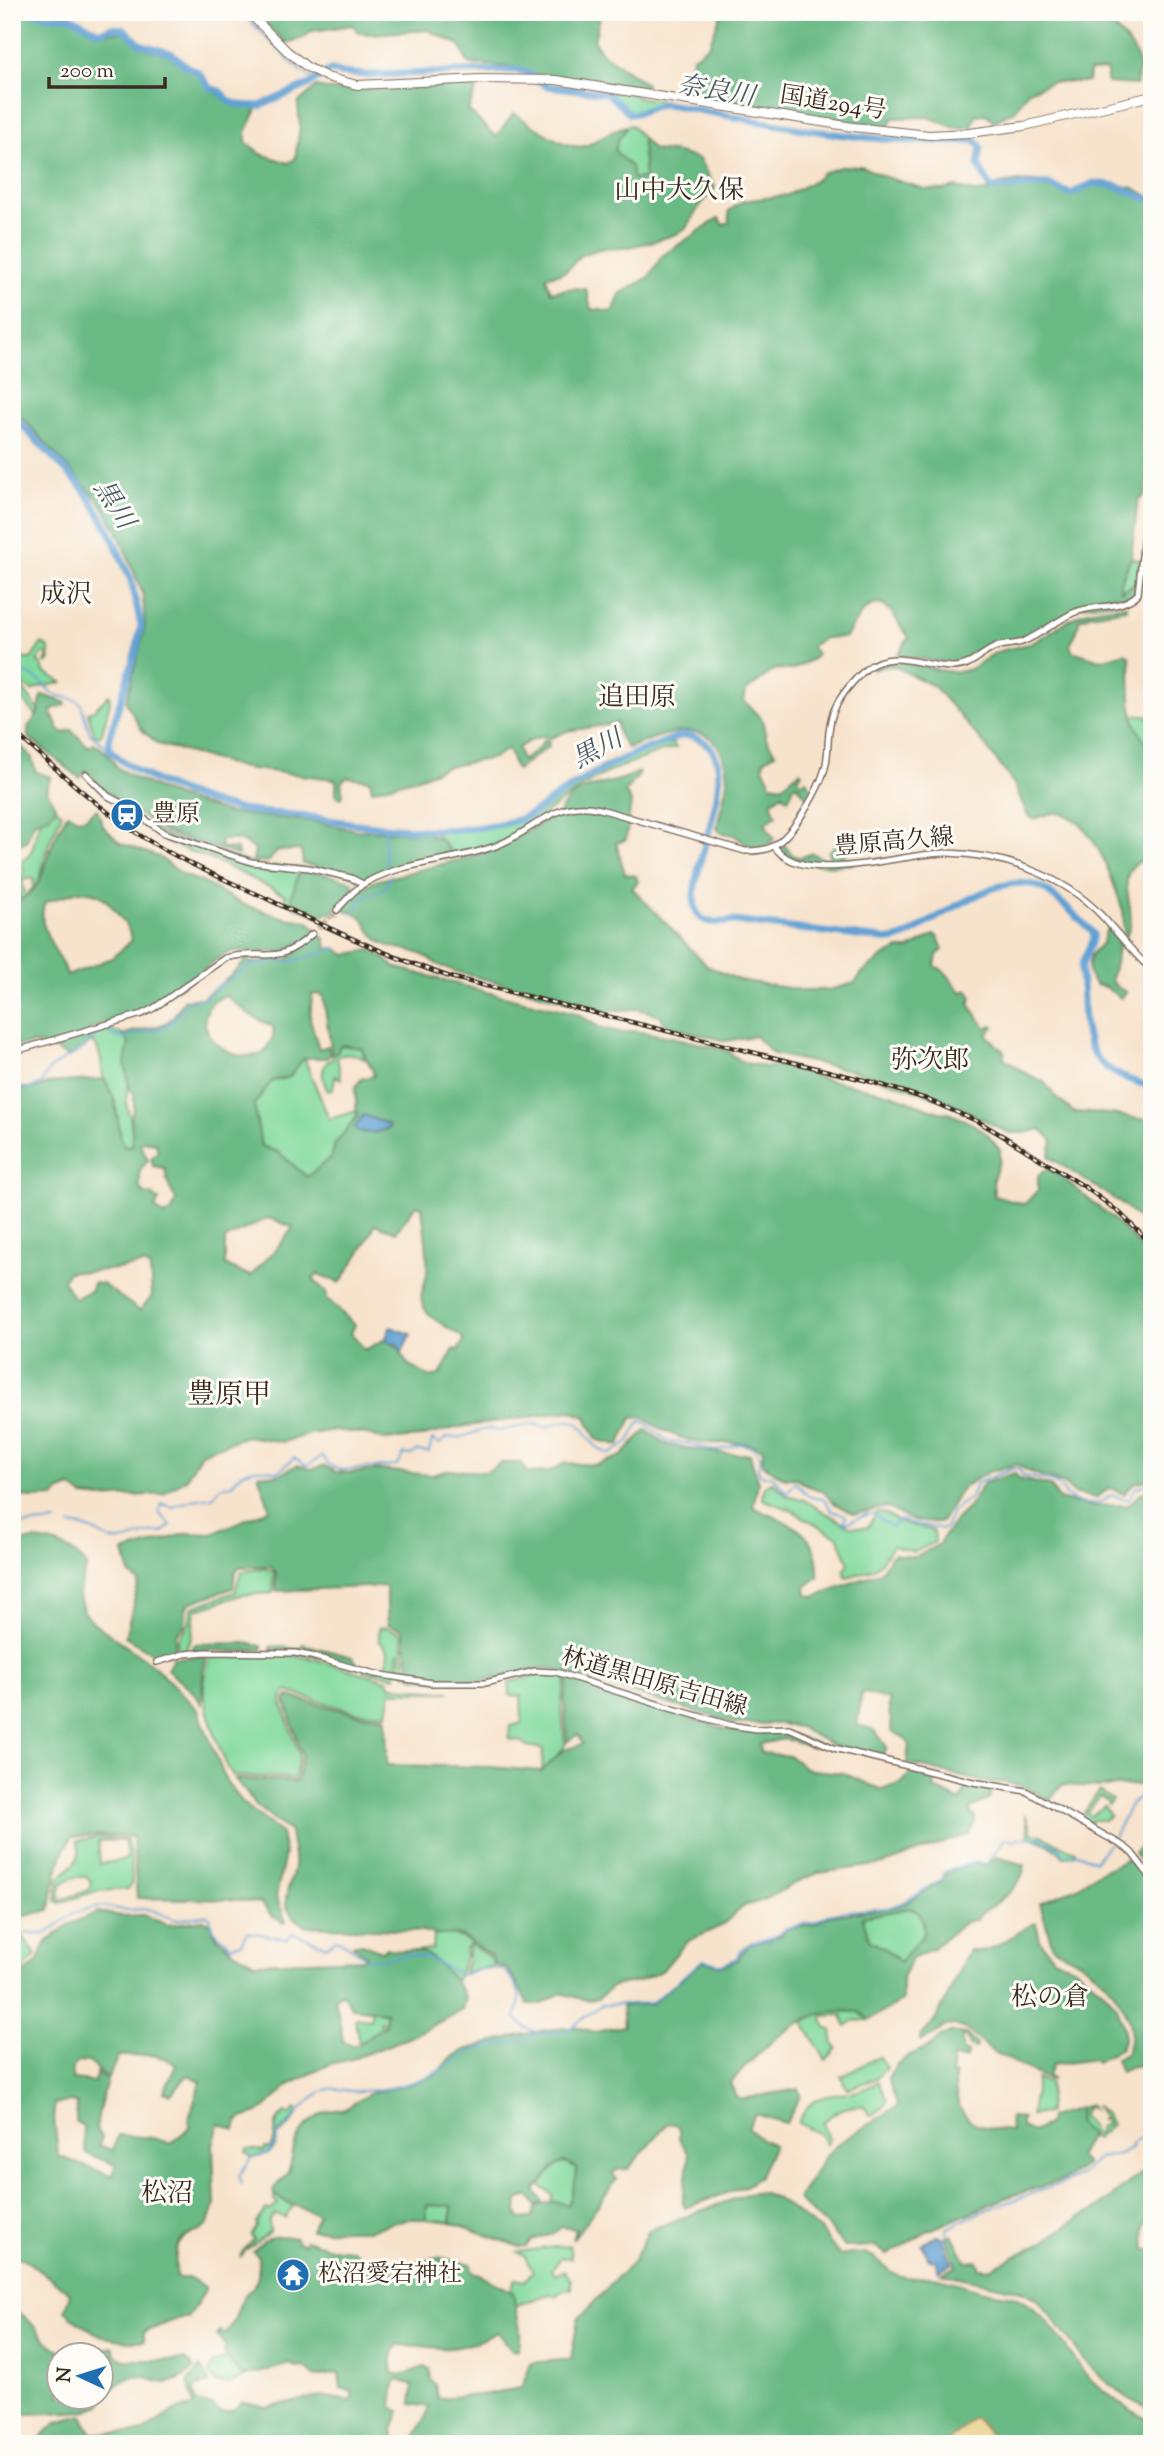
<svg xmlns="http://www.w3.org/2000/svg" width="1164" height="2456" font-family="'Sorts Mill Goudy','Noto Serif JP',serif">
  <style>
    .green { fill: #83da9e; stroke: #5f825e; stroke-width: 2; fill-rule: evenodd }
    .forest { fill: #6aba85; stroke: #527252; stroke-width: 2; fill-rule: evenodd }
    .sand { fill: #eeda9e; stroke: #94825e; stroke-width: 2 }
    .water { fill: #60a0d3; stroke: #4e6578; stroke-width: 2 }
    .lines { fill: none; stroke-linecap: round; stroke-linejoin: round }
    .stream { stroke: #60a0d3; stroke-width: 2 }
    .river { stroke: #60a0d3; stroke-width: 7 }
    .secondary-tunnel { stroke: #d1bea9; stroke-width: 5; stroke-dasharray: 5 2.5; stroke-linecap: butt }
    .secondary-casing { stroke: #7d6b5b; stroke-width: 8 }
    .highway-casing { stroke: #7d6b5b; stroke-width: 10 }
    .secondary { stroke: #fff; stroke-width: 5 }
    .highway { stroke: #fff; stroke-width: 8 }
    .rail-casing { stroke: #3b2a1e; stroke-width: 4.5 }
    .rail { stroke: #fdfcf7; stroke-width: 2; stroke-dasharray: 5; stroke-linecap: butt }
    .labels { text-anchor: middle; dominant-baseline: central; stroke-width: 6; stroke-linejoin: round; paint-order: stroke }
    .street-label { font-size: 24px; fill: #3b2a1e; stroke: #fdfcf7 }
    .poi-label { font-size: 24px; fill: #3b2a1e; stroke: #fdfcf7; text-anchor: start }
    .water-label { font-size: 26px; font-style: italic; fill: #4a5966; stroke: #fdfcf7 }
    .neighbourhood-label { font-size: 26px; fill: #3b2a1e; stroke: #fdfcf7 }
    .quarter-label { font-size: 28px; fill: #3b2a1e; stroke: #fdfcf7 }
  </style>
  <rect width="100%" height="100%" fill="#fdfcf7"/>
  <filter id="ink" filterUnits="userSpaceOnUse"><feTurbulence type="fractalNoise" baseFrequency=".0143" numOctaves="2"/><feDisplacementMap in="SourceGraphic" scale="14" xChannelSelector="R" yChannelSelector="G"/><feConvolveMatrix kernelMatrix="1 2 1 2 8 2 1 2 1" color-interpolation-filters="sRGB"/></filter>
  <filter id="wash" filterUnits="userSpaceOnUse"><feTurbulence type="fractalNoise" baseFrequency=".00686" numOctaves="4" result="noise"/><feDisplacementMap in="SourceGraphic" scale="28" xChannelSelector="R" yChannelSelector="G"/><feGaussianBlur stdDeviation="1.57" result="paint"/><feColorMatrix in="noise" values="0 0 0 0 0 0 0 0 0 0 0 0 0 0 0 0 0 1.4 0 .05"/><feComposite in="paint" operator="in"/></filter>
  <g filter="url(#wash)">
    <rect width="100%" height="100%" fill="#f7e3cc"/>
    <path class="green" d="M609,91l23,3 4,3 31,4c-14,1 -22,12 -36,12z
      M631,125l11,13 3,40 -12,1 -18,-28 2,-9 10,-16z
      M1152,472v119l-8,2v-42z
      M1131,558l9,2 -4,23 -14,7 -1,-7z
      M42,643l7,5 1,12 -3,4 -2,-1 3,-8 -4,-2 -7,9 5,3 2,7 18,10c-8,4 -23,3 -30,9l-8,-6 -3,1 16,22 1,4 -2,3 -17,-20 -7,4v-38l3,-3 16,1z
      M109,695l1,7 -8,31 -3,3 -5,-1 -6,-23 6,-2z
      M1146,715l6,6v29c-9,-10 -18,-20 -20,-34z
      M673,743l3,5 -14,3c-21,8 -45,16 -65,27 -50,27 -82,72 -144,76l-20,-23c32,0 67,0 96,-13 21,-10 38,-28 58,-40 27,-15 56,-28 86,-35z
      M56,808l6,5 -13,30 -11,41 -9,12 -1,-3 5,-5 1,-8 -5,-2 -7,3 4,17 -7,3 1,-7 -5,-7 9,-15 -2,-11c14,-7 11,-24 17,-37 2,-6 12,-11 17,-16z
      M149,826l13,8 95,31 1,5 13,3 2,-7 27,2 -8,30 4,9 -12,-6 2,-6c-25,-11 -50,-25 -75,-36 -20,-8 -51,-14 -62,-33z
      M109,1028l14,7 6,8c-5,14 -1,26 -1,40 0,8 -3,14 -1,23 3,13 7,25 7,39l-10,1 -3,-8 -7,-40 -11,-22 -2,-16 -4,-13 -4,-5 -4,2 -1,-9z
      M341,1045l21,3 2,11c-10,-7 -16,-6 -27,-2l4,22 -6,-3 -2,12 -5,3c-5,-9 -8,-21 0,-30l5,-1 -1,-6 5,-2z
      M304,1058l25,61 27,-8 1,6 -22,27 -4,14 -24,19 -29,-25 -17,-6 -7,-41 18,-24 17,-4z
      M773,1482l13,13 16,4 47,27 18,2 10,-16 10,2 12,8 35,9 1,11 -21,10 -22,-6c-14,23 -19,25 -46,31l-2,-6 5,-8 -11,-26 -47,-27 -27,-10 -2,-4 4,-11z
      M264,1568l10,4 -1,21 -32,2 -46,15 -3,27 -8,15 -5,1c-4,-17 0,-14 8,-27 4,-5 3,-12 4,-18l44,-16 6,-20z
      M386,1627l15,6 6,43 -7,-10v-14l-2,1 -2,24 -32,-7 3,-4h20l1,-15 -9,-11v-12z
      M234,1653l60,3 19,3 74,21 4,6 59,6h-59l-4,22 -32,-2 -69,-21 -5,9 18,54 -4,24 -62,-2c-11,-16 -29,-69 -29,-88 -1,-11 3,-22 7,-32z
      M544,1674l22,4 -5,27 4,41 -9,13 -14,12 1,-22 -16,-3 -7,-5 -11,-2 1,-13 10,-2 2,-5 -1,-23 -11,-1 -1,-13z
      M1099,1791l13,9 -4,5 -1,-4 -7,-5 -13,17 4,3 13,-10 6,10 -6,4h-10l-6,3 -8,-5z
      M1025,1813l7,20 10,2 5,4 28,12v3l-11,3c-9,-11 -23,-16 -35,-21z
      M99,1837l28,3 4,19 1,25 -4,5 -31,2 -37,12 -4,-2 2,-22c11,-10 28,-22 19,-38zM98,1841h26l3,18 -27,5zM74,1877h12l5,4 -2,9 -28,10 -2,-1 2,-15z
      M910,1908c12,4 14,14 14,26l-24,28 -14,-13 -16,-8 -8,-24z
      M22,1935l14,20 -20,22 -4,-3v-36z
      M434,1935h21l16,8 -6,6 1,6 -10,26 -29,-26 -11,-4 17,-2z
      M472,1945l18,13 4,8 -30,7 4,-14v-10z
      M372,2010l15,3 -2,9 -5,-1 -1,3 6,2 -26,18 -4,-24 2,-2 13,2z
      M825,2011l33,1 10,8 -15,1 -7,5 -4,-11 -19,1 -1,3 4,9 6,3 2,14 3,3 -11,12 -23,-38z
      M880,2057l6,11 -9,10 -30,11 -6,-13c15,-5 25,-15 39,-19z
      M1037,2078l13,6 -2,29 -17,2z
      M878,2081l9,20 -4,7 -13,8 -6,-10c-17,-1 -29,4 -41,17l6,16 -3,5 -7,-11 -21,-10c17,-43 49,-18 80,-42z
      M1090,2105l2,4 -3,-2 -5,2 -2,7 9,11 3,7 5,-1 -1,-5 9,-5 -2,-3h-4l2,-2 -8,-13 10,9 6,10 -15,15 -3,-2 -4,1 1,-4 -12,-10 1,-16z
      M296,2109l2,5 -11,14 -10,8c1,17 -11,19 -25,22l-6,-6 1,-3 17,2 1,-3h6c8,-13 -1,-25 14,-36l4,3z
      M565,2162l13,6 -7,32 -4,5 -16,-4 2,-6 -13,-9c7,-9 13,-21 25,-24z
      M274,2195l19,11 -8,12 -10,-4 -6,7 1,10 -24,19 -5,8 1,-6 12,-13 -3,-3 6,-9 -1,-5 11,-13 3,2 8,-7 -4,-4z
      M426,2205l26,1 -1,16 -25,-3z
      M569,2245l2,13h-10l-9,11 3,5 9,-3 7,9v9l-7,1 -9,6 -6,-2 -35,12v-12l-3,-4 4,-11 10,2 8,-11 -8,-13 -7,-5z
      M227,2357l14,18 6,1 -18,8 -14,-2 -6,-8 3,-9z"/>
    <path class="forest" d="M12,12h13l23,6 19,-1 30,16 26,-1 24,17 24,6 13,12 13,6 12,16 10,5 11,10 28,3 -12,25v10l15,12 27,9 7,-4 5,-32 -2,-24 18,-16 15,3 147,-4 -10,24 28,27 18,-24c16,10 55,41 74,32 14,-7 23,-16 39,-19l-10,16 -2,9 16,16 2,12 12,-1 -3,-40 11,12 25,3 21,6 16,29 -16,19 -13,21 -7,5 -24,8 -31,7 -25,1 -18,6 -15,16 -20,6 5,15 22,-4 13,1 5,20 22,3 7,-18 29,-17 13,-21 57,-38 4,7 6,-2v-12l14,-10 45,-6 29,-16 5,-6 18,-6 21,-1 24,11 40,12 17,1 13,-3 18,5 13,-1 13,-7 21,-3 29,2 21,9 26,-11 38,7 18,10v200c-8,17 1,33 0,51 -2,15 -5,31 -7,46l-7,6 -7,56 -11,26 1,8 17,-7 -2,9 -12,8 -43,5 -57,32 -33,7 -23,13 -16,5 -55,-7 12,-19c-7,-8 -11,-16 -17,-24 -20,-25 -37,9 -46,24l-22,1 -13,8 6,8 -3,4 -22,12 -17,-1 -29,22 -2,10 18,18 4,19 9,15 -11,7 -1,7 8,17 11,2 18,-15 2,2 -4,5 4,5 4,-3 6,8 -5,9 -11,-13 -4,3 1,3 -5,9 -6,-5 -11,8 5,13 -11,8 9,16 -9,8h-16l-15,-12 -14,-3 -3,-4c2,-16 9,-32 10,-48 0,-11 -3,-26 -10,-35 -22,-28 -63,-6 -90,3l-9,-15 -1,-10 -50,8 -16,7c-12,-5 -23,4 -33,10l4,13 17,-13 4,-7 5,-1 1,6 -32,24c-6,-5 -4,-15 -10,-21l-14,9 -48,9 -24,10 -49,13 -2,-10 -23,-3 -6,5 2,14 -2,2 -5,-3v-15l-2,-1 -90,-11 -86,-24 -16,-14 -16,-28 19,-75 -2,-33 -26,-64 -16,-27 -89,-96z
      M254,12h347l-7,29 8,12 44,31 -1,4 -110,-13 -23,-8 -41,-3 -4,-3 -7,-16 -32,-15 -59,4 -11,-2 -5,-7 -41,6 -9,7 -17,5z
      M722,12h378c19,25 47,36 36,73l-29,-2v-13l-18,1 -1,11h-36l-24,9 -13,20 -22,11c-4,-8 -7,-9 -17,-7l-4,12 -17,1 -26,-11 -37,1 -3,9 -128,-18 -72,-13 -2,-4v-16l6,-19 16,-12z
      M1126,605l1,4 -38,6 -10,5 -2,11 -7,14 2,6 28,9 25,-7 5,4c2,37 -6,62 22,93v106c-7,3 -15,6 -20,11 -15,18 9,51 -7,70 -3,-9 0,-17 -2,-26 -9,-27 -31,-99 -68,-98 -6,0 -14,4 -21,6l-6,-3 -14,-32 -29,-39 -51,-59 -38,-19 -9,-2 -14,5 -1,-3c34,-17 66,12 95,3 12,-4 21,-15 33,-19 12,-4 24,-4 36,-10 18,-10 33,-24 52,-30 12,-3 25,-4 38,-6z
      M42,695l23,7 1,3 -12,3 -3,5 8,16 5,4 7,-3 18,17 5,-4 12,9 12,16 19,11 40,18 51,16 82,8 46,9 71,3 14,7 12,16 -53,8 -40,16 -13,-7 -44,-9 -2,-14 -24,1 -9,11 -15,-1 2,-11 -16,-10h-17l-2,4 2,4 15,1 1,6 -73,-23 -56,-38 -23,-23 -6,7 -52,-41v-10l10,-13z
      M12,737l19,19 5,16 15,5 -5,12 10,19 -7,8 -15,6 -8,20 -13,3z
      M638,772l1,3 -14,17 6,10 -5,38 -10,3 9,31 11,2 2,6 -6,6 75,78 32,14 61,10h29l26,-7 7,-10 21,-16 16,-8h10l25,-14 4,2 5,13 -6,5 -2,11c18,8 14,17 27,26l6,-2 4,8 -3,6 17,24 6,-3 2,1 -7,9 18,18 -2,4 22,16 19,9 11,14 18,16 39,2 27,5h13v108l-5,-1 -28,-24 -70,-45 4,-16 -12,-12 -16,4h-16l-57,-30 -39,-14 -59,-18 -81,-17 -18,-18 -29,5 -60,-15 -6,-11 -23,-6 -32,2 -147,-39c-7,-2 -14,-4 -21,-8 -6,-3 -12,-9 -19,-11 -14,-6 -29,-3 -41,-14 -14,-13 -8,-24 -31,-28l-2,-4 9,-11 19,-14 102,-26 24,-10 62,-33c11,-33 55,-25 78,-41z
      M97,809l6,17 17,17 39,14 24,18 19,7 40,22 43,14 23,3 17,18 2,10 8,-1 11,7 22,-5 7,1 20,16 91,25 90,21 23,14 24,6 11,-2 38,6 54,13 15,11 9,3 16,3 22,-1 32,12 71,16 48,18 10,1 24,11 14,10 13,16v10l-7,19 1,17 28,8 4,-1 12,-13v-15l10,-6 6,2 58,47 40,40v221l-17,4 -11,11 -14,-6 -14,10 -22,-5 -10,-9 -38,-14 -8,-6 -30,8 -26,16 -20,33c-19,5 -39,-3 -55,-14l-33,7 -19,-10 -12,-13 -17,-6 -10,-7c-14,2 -24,-6 -34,-16l1,-13c-27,-11 -34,-4 -60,-6 -23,-3 -43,-13 -61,-26l-10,1 -13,27 -22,-5 -11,-23 -15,-6 -111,16 -41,10 -34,3 -18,-6 -33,-4 -24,4 -27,8 -37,-6 -45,17 -15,26 -23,15 -62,4 -18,-2 -12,-9 -12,5 -4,5 -23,1 -20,-3v-407h26l11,-5 55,-4 10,19 7,40 3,8 9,-1 -2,-28 3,-8v-17l-4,-2 -5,-26 4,-21 -6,-8c15,-7 36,-5 48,-16 5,-5 9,-13 13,-19l18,-2 4,-3 26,-20 13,-13 -1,-3h5l1,4 13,-1 3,-3 21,1 18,-16 -3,-3 -19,11 -51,-1 -9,4 -43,32 -13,6 -19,16 -58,20 -1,15 -19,13c-11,-4 -22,-12 -34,-13 -7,0 -16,2 -24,2v-150l4,6c25,-11 27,-30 35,-54 4,-12 10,-24 17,-35l9,6 8,-1zM78,891c7,1 17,1 23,5 10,7 30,33 31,44l-20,18 -45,18c-6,-22 -35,-51 -21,-74zM318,994l5,1 9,59 5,-2 4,-7 21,3c2,11 11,18 12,28l-13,3 -6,9 2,29 -22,27 -4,14 -24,19 -29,-25 -17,-6 -7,-41 18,-24 17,-4 15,-19h23l3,-3 -2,-9 -9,3 -9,-30 2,-24zM225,995l25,20 23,12c3,9 -5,19 -10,27 -7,1 -15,3 -22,2 -22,-4 -48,-29 -30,-52 3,-4 10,-6 14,-9zM363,1115l25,9 1,4c-11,5 -25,8 -34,0zM143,1141l13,2 2,9 -7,6 2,8 12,2 3,16 8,16 -4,11 -8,5 -9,-8 4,-8 -3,-1 -3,-4 -8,-1 -5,-5v-19l8,-10 -8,-17zM416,1205l6,2c2,22 7,45 5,66 -1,11 -9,22 -4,32 5,14 27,23 38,31l3,5 -6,9 -4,-1 -14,26 -12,2 -22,-15 -7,-14 -14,-9 -20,11 -14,-17 4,-8 -28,-26 -1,-7 -13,-13 5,-5 22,9 26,-40 9,-19 21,8zM268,1218l25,9c-11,19 -28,32 -42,49l-21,-8 -5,-4v-25zM144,1264l6,4 2,28 -12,15 -38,-27 -9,-1 -2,7 -17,9 -11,-19 4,-7 6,-2 10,1 34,-3z
      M840,842l8,10 -8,6 2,3 13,3 -24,2 -39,-5 -13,-14 4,-4c10,13 12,19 29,10l14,7 4,-3 -2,-5z
      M300,868l41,10 13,5 -2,8 -17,17 5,6 -12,-1 -8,4 -24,-10 -5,-9z
      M1109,928l10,16 -8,36 6,7 9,5 -5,6 -16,-11 -9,-2 -7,-9 -1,-10 3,-11 12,-13 3,-12z
      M646,1430l22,15 59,9h23l8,29 -5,24c35,18 67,21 65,70l-12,9 1,8 7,3 66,-25 13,-18 22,3 23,-12 19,-27 12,-11 15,-24 31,-10 4,6 31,7 9,13 31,7 39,-1 10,-11 13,-5v295l-51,3 -39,-2 -12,15 -28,-14 -19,-4 -16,1 -80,-20 2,-19 -4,-6 -14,-7c2,-12 -4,-18 -2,-31l-27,-8 -5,33c26,7 15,4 30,22l-5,10 -48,-11 -35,-19 -19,-3h-43l-188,-56c-18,1 -32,7 -49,10 -29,6 -61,4 -89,-1l-8,-47 -15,-6 -2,-38 -110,5v-19l-5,-6 -32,1 -4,5 -2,16 -44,15 -3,5 -1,17 -9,9 -2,20 -18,1 -31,-18 14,-55 -9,-8 -6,-22 64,-19 23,1 59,-25 -12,-35 21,1 18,-10 14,4 13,-3 12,6 13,1 30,-3 53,5 17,-5 37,2 15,-9h20l6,10 22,-1 16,-9 31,2 26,-9z
      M33,1540c21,1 41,9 54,26l-7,20 -1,10 4,15 11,12 60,43 44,44 28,71 18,23 37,29 4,21 -9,42 10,26 -3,1 -11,-7 -11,-13 -21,-3 -103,-2 -4,-61 -37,-2 -24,2c-13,19 -20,51 -22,73l-38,9v-375z
      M245,1643l17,3v4l-70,1 1,-5 3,-2z
      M303,1644l50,13 5,8 -2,2 -44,-12 -41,-4v-5l28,3z
      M207,1656l-4,15 -1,33 -8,-11 -27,-24 6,-11z
      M568,1679l157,50 70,6 28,11 -11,2 -28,-9 -24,5 1,9 29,3 15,12 7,2 31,3 39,17 20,-7 8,-10 27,3 -3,12 26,13 8,-16 24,5 -4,10 -17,8 -1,5 5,3v6l-6,12 -85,30 -66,9 -21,9 -33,18 -20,6 -23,20 -35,16 -24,29 -23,10 -26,5 -15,13 -12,1 -25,-7 -19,11h-14l-14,-26 -9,-11 -9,-1 -5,-10 -28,-19 -8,-2h-19l-13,-4 -116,-5c-34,-19 -18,-31 -13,-59 2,-10 -3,-24 -4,-35l-33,-26 -22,-27 62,2 5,-26 -17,-54 3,-5 67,18 31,3 1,48 103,2 52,4 20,-20 21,-7 -5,-10 -11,8 -3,-42z
      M1152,1835v41l-18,-23z
      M996,1857l29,8c-4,25 -27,36 -46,50l-1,4 -13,3 -32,26 -21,10 -10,19v24l-34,19c-7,-10 -14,-8 -25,-9 -46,-1 -84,41 -113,72l6,13 6,3 57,-10 2,6 -15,28 -31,-9 -7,14 13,11 13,6 -15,32 -14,9 -60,22 -2,-6 6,-48 -10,-16v-9l-4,-5 -7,-1 -40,46c-6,0 -13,0 -16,5l5,5 -44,60 3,-10 -15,-2 -8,7 -22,6 -5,7h-6l-69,-25 1,-16 -25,-1 -1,14h-20l-37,11h-58l7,-16 -25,-9 -19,-10 -1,-5c4,-6 11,-12 15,-18 4,-8 4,-19 7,-28 7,-18 27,-37 48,-34l28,-17 39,-9 24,-8 18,-19 13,-7 38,-11 42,-9 32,-3 18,5 29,-6 -2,-20 29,-2 52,-43 19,5 15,-6 13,-17 19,-3 13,-5 3,-6 29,-5 15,-8 61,-8 15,-5 37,-22 4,-8 28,-10 12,2zM910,1908c12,4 14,14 14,26l-24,28 -14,-13 -16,-8 -8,-24zM564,2162l14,6c-6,11 -3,27 -11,37 -13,-5 -20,-4 -31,3l-4,10 -12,1 -3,-7 1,-12 10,-4 5,4 3,6 7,-4 -8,-12c9,-9 16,-24 29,-28z
      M1128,1859l13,13 11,16v171l-32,13 -5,-13 11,-5c16,-35 -15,-72 -44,-91 -9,-6 -19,-9 -29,-15l-13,-45 38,-16 14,-11z
      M98,1912l24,4 21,-1 25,10 35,-5 7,3c6,20 28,31 45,40l109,-4 2,-4 -13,-10c10,-4 18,3 29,6l6,-3c8,5 18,2 28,3 15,0 43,33 49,46l-3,13 -52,27 -58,22 -22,5 -41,21 -24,23 -8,5 -15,5 -5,4 -2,8 -16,-6 -6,21 2,60c-2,8 -6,20 -13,25 -4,3 -11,3 -16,6 -13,10 -11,28 -9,42h13l15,9v3l-17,28h-8l-36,14v9c-37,1 -51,-6 -79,-30l5,-18 -46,-34 -12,-4v-270l25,-23 10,-20 23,-18zM342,1993l10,15 35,4 -2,15c-10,1 -18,15 -31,19l-11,-5 -8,-43zM153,2055l14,4 9,6 -12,27 7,2 17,-19 13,6 -13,41 3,5 -21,16 -18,-5 -34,-3 -5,16 -14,-6 3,-8 -6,-6 2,-16 9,-35 -10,-8 -3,10 -22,-2 1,-13 6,-6 10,1 19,16 10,-22zM70,2102l7,1 -1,19 7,4 2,27 31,12 -4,11 -54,-20c-1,-19 -5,-34 -4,-52z
      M1036,1923l4,17 13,18 21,9 31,25 12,15 7,22v11l-3,8 -25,14 -2,-3 -42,6 -4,11 5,3 -2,2 -61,-31 -23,-20 -12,-5 -10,1 -12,10 -12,5 -1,-4c26,-24 32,-57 49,-87 24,7 45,-19 67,-27z
      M950,2032l16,2 11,11 -1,3 -7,-2 -3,-9 -4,-1v15l5,2 -1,6 -13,-1 -2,16 4,1c-1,43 15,53 56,56l-1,-14 13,1 -3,6 2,3 10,5 17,-8 1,-7 29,-9 -1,16 12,10 -12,23 8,6v2l-23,15 -58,18 -78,33 -40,24 -11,-9 -31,1 -17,-20 -31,-28 27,-41 13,-14 61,-38 -10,-27 8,-14 14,-10 21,-9 11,-10z
      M1141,2173h4l7,4v34l-8,16 1,23h7v161l-24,-13 -23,-17 -19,-19 -49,-64 -16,-7 -80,-18 15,-6 -10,-30 6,-3 14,28 11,-1 3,7 10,1 55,-28 35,-24 16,-8z
      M761,2192l15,6 43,31 21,27c49,-10 33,16 66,21 9,2 18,-1 27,0 18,3 33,9 51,14 10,3 22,2 31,6 31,12 49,50 68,74 13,16 49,43 69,50v23h-157l1,-2 -46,-3 -1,5h-538l14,-25 4,-12 -18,-3 2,-19 -15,-5 -3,3 -3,24 8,4 -7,18 2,15h-361l23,-22 26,-7 8,18 51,-1 30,-20 22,-7 -6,-24 13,-14 9,17 -16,3 2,15 18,4 2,5c12,3 19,0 26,-9l25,6 53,-12 31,5 2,-9 -12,-4 -2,-15 -24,4 -10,-10 -8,1 -7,-4 -39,11h-10l-13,-16 -4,-8 2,-5 -9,-10 3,-5 5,3c12,-12 11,-25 18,-36 4,-7 12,-10 14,-18 3,-8 0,-16 2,-23l-6,-6c15,-16 23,-17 43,-13l1,4 7,2 1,-4 25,8 22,2 22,16 17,6 10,-1 12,-8 24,-6 35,7 -1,6 4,3 35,17 4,4c0,20 11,35 4,55l-6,1 -15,-19c-7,6 -11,6 -19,10 -35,14 -46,3 -81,4 -6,9 -6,17 -4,28l8,2 24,-8 5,2 1,12 4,3 2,14 43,-3 41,-7 10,-25 40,-4 7,-40 56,-59 15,-30 98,-36z
      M12,2310c24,7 31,40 60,44h-12v42h42v-42h-16l27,-7 2,7 9,6h61l9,7c-6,9 -22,18 -34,15 -5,-1 -10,-4 -15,-5 -19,-3 -38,12 -44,28l-16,6 -73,4z"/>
    <path class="sand" d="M973,2418h3l20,24 -1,2h-46l1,-5z"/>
    <path class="water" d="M363,1115l25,9 1,4 -17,5 -15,-2 -2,-3z
      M390,1327l21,7 -9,18 -6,-9 -11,-2z
      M937,2235l6,3 9,26 -13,6h-2l-1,-9 -7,-2 -7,-14z"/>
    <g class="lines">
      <path class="stream" d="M241,12l60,60 14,8
        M12,671l17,3 11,7 13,13 23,6 5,4 9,30 19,15
        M384,828l1,28 3,14
        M355,912c2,-5 5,-12 10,-15 11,-6 25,-6 25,-22
        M12,1091l7,1 23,-8c4,-21 32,-27 46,-40 5,-4 7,-8 12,-12h7l13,6 39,-9 12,-6 17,-22 17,-3 13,-12 17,-9 16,-12 17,-1 7,-4 17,2 45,-14
        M12,1517l10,8 34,-3
        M70,1525c7,1 15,2 22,5 9,4 15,11 26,11 16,0 28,-11 44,-8l9,-8 -12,-12 2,-9 12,3 19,-7 21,-3 7,-10 12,-2c9,-18 30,-19 46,-13l16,-14 13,8 15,-10 7,9 11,5 57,-4 7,-12 7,1 6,-4 12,1 3,-12 7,4 9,-7c21,5 30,-14 52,-6l33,-7 14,3c45,-21 32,19 63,27l18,-11 12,-22 5,2 24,19 18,1 28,8 25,-7 13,3 7,9 -2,14 3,5 12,2 14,16 8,-11c7,5 10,15 20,16 3,1 7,0 10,2l7,11 13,4 1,2 -2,4 2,2 22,-9h6l17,13 9,-7 22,6 23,3 7,-18 18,-13 7,-15 38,-15h4l4,8c10,2 23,3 32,7 6,3 7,8 11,12 14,12 33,12 45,0l17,5 8,-12 16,-5
        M12,1934l6,-2 28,2 28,-21 26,-7 24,4 25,-1 27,11 31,-5 3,2 2,11 18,18 12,-3 6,-11 40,7 4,-6 35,13 9,-7c11,4 27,18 34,20 17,3 26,-4 39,-4 20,0 34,12 52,20l22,-6h20c17,17 20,26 13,49l10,10 14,5 25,-1 36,-27 50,-2 52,-43 19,5 15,-7c8,-23 36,-13 49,-30l28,-6 14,-7 18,-4 42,-3 16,-6 37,-22 3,-8 30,-10 13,2 18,-26 9,2 16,-3 11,1 4,4 14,5 6,9 13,-3 17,8 19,-24 15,-30 23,-23
        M240,2184l2,-2 -3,-6 12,-18 17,-5 8,-9 2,-12c17,-11 26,-33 48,-42 9,-4 17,1 26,1 7,1 30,-2 37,-3 19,-3 39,-11 56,-20 11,-7 19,-15 32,-19 20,-7 44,-5 63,-16
        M943,2238l4,-3 -1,-6 34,-17 83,-29 19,-9 17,-16 20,-4 13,-7 -1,-3 21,-16"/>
      <path class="river" d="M28,12l22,4h19l30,16 13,-4 12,1 16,15 31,9 16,14 11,5 12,16 10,3 10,11 11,3 19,1 50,-22 20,-14 10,3 28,2 149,-5 9,2 20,14 61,7 23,21c14,0 23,-11 37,-10 101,19 205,43 308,36l6,7 -3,18 13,23 58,-3 22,9 23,-11 23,3 35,15
        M12,415l69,71 12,17 17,29 21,48 10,45 -4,22 -28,91v11c26,28 90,52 128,60 25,5 50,4 74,8 66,11 140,21 206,3 19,-6 33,-20 50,-30 27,-18 58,-34 90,-45 8,-2 16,-8 24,-9 11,-2 22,4 29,11 35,37 -46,160 -3,174 8,3 18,1 26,0l158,19c17,-2 24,-10 38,-18 32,-18 77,-51 113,-34 7,3 50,41 51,46 2,7 -11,23 -12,35 0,10 2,22 2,32 1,56 16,71 69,86"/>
    </g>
  </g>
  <g filter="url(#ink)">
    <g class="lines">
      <path class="secondary-tunnel" d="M312,934l25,-24"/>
      <defs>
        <path id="secondary" d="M86,774l22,22 17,9 39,28 87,29 58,6 42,10 12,6
          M774,846c29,43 128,6 173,7 54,1 116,22 154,62 17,18 32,39 51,55
          M337,910c10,-11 19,-23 32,-29 39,-21 87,-19 129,-36 38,-15 57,-47 102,-36l145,42c9,0 19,0 26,-4 22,-10 50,-60 55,-83 3,-16 1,-33 6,-48 5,-17 21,-35 34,-47 26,-22 59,-1 88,-2 17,0 27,-14 42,-20 9,-3 18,-2 26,-5 18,-7 34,-21 51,-29 22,-10 47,-2 65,-19l14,-134
          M12,1052l130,-38 12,-6 71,-50c41,-11 49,11 87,-24
          M157,1662l27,-8 22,-2 89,1 16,3 64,18 57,9h53l50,-12 21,1 110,35 64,18 26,4 33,-1 45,20 139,34 53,9 99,56 7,6 20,26"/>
        <path id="highway" d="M248,12l39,39 20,16 20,10 30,8 124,-6 75,1 297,47 76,8 40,-2 55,-7 128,-30"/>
      </defs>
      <use href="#secondary" class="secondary-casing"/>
      <use href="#highway" class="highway-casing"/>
      <use href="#secondary" class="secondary"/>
      <use href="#highway" class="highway"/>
      <defs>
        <path id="rail" d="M12,730c40,35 79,72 123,102 39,26 82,44 124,63 63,30 125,60 191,82l422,105 54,17 53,23 24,14 82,51 35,26 32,32"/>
      </defs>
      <use href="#rail" class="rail-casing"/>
      <use href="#rail" class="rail"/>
    </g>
  </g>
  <defs>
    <symbol id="station-disc" viewBox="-11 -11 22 22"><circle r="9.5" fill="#1f6fb2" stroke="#fdfcf7"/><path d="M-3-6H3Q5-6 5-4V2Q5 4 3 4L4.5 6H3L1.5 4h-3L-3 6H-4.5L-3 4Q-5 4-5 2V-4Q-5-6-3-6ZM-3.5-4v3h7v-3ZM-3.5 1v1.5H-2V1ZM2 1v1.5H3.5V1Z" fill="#fff"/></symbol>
    <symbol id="temple-disc" viewBox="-11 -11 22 22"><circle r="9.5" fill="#1f6fb2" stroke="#fdfcf7"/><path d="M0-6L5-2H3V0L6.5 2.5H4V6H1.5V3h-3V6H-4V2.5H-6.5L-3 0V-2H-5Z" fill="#fff"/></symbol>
  </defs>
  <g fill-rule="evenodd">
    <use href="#station-disc" x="108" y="796" width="38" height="38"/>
    <use href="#temple-disc" x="274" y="2256" width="38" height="38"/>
  </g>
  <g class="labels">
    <g class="street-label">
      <text transform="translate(833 104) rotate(9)">国道294号</text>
      <text transform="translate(894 843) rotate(-5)">豊原高久線</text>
      <text transform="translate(654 1683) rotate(16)">林道黒田原吉田線</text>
    </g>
    <g class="poi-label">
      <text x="152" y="815">豊原</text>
      <text x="318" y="2275">松沼愛宕神社</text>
    </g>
    <g class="water-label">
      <text transform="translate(716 92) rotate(9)">奈良川</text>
      <text transform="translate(113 505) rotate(58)">黒川</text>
      <text transform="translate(598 750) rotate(-28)">黒川</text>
    </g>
    <g class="neighbourhood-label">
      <text x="679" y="191">山中大久保</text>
      <text x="66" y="595">成沢</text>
      <text x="637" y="698">追田原</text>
      <text x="930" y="1061">弥次郎</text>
      <text x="1050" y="1998">松の倉</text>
      <text x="167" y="2194">松沼</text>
    </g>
    <g class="quarter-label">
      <text x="229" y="1396">豊原甲</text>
    </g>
  </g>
  <rect width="1164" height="2456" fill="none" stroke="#fdfcf7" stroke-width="42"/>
  <g transform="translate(80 2376) rotate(274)"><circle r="33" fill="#fdfcf7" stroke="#afa8a0" stroke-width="2"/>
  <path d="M0-5L12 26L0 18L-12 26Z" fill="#1f6fb2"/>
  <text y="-10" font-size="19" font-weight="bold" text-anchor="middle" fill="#3b2a1e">N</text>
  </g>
  <path d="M49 77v10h116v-10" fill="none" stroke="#3b2a1e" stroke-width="3.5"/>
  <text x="60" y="77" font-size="21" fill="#3b2a1e" stroke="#fdfcf7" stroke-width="5" paint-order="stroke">200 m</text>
</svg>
